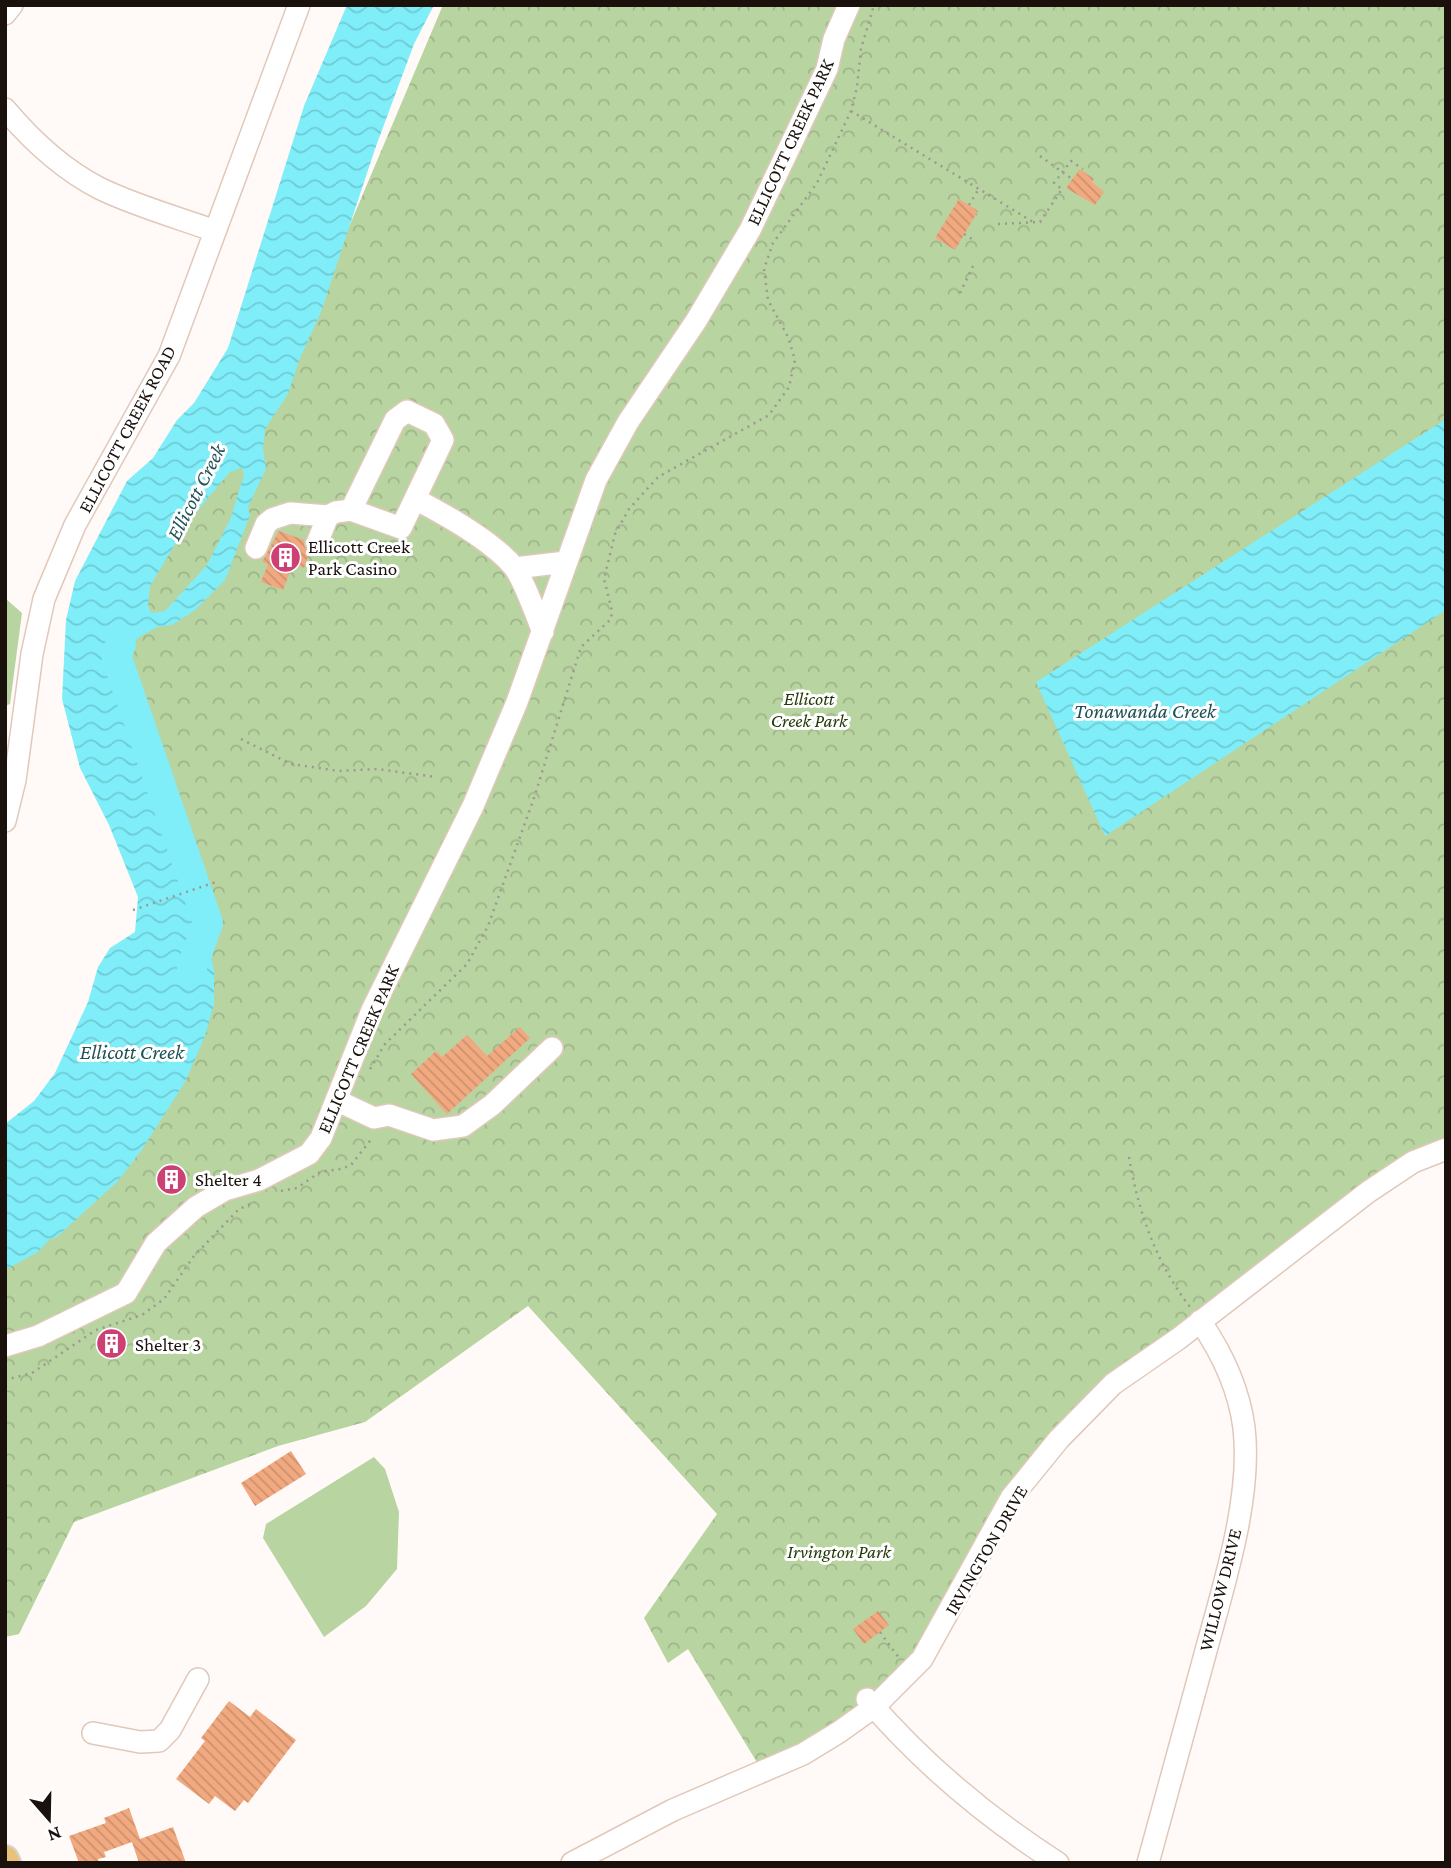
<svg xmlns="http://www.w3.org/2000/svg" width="1451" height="1868" font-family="'Crimson Pro',serif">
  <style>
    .green { fill: #b8d4a0 }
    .park { fill: url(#park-crowns) }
    .water { fill: url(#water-waves); fill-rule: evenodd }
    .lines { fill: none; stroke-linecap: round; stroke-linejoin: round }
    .river { stroke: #80eef9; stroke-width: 30 }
    .building { fill: url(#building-back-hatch) }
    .minor-casing { stroke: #e1c8ba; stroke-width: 24 }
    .major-casing { stroke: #d6d4d3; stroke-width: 30 }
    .path { stroke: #9e9894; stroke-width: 2.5; stroke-dasharray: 2 5; stroke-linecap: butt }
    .minor { stroke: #fff; stroke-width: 21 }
    .major { stroke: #e8c27a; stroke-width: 26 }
    .labels { text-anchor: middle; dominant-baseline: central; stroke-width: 6; stroke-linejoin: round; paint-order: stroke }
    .street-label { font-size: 19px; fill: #1a110d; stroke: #fff }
    .poi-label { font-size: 19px; fill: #1a110d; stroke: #fff; text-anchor: start }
    .park-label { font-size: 19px; font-style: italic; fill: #243a07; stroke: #fff }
    .water-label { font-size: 21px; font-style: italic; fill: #205156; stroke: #fff }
  </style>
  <defs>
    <pattern id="park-crowns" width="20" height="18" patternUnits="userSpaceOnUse" patternTransform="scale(1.75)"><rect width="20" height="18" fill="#b8d4a0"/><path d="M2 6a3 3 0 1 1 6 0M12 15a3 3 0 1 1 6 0" fill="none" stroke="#9eb589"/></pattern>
    <pattern id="water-waves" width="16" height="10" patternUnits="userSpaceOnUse" patternTransform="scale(1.75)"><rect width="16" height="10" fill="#80eef9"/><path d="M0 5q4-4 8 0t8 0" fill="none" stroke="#6ecbd4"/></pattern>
    <pattern id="building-back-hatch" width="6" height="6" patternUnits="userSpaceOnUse" patternTransform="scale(1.75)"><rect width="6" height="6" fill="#f1a980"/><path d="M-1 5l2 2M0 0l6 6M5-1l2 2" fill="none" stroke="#ce906d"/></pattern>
  </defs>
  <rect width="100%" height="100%" fill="#fffaf7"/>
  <path class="green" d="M6,599l16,14 -12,91 -5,2z
    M374,1457l11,12 14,43 -2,57 -31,37 -42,31 -61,-99 3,-14z"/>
  <path class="park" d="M443,5h1003v1144l-33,13 -354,277 -92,140 -93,128 -68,36 -48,21 -70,-115 -20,14 -24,-45 73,-104 -189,-208 -163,116 -87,24 -204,76 -55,112 -14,3v-439l132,-80 71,-194 -92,-269 98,-201 107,-161z"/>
  <path class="water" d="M347,5h87l-20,39 -39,105 -54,163 -21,46 -12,36 -23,35 -2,20 3,20 -18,38 2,8 -25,65 -30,30 -23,15 -15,2 -19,11 -8,12 -7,38 4,32 22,54 14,8 21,57 30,131v34l-9,32 -20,46 -42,66 -25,33 -60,55 -8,3 -12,13 -33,18v-146l29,-23 21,-28 33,-71 10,-35 12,-19 25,-16 3,-35 -29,-72 -29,-57 -18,-69 4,-79 9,-39 52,-100 26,-23 24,-38 17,-17 34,-55 76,-242zM242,468l2,7 -14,45 -23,45 -42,46 -14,2 -3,-7 2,-20 40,-67 40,-47z
    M1446,419v191l-341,226 -69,-154z"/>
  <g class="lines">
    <path class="river" d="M121,644l-5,11 92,268 -16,44"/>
  </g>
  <path class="building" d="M1080,169l14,10 -2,3 12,10 -9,13 -29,-17z
    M959,199l19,12 -23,39 -20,-12z
    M279,531l25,9v5l5,8 -5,15 -11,-4 -10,26 -22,-8 7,-18 -6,-2z
    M520,1027l10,11 -83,76 -36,-40 25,-23 6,6 25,-22 20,21z
    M173,1166l12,11 -14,14 -11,-10z
    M116,1333l8,13 -15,9 -8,-12z
    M291,1451l15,23 -51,32 -14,-23z
    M878,1611l11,14 -25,19 -11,-15z
    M229,1701l21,16 6,-8 40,31 -48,63 -4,-3 -9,11 -20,-15 -6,8 -33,-25 29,-38 -4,-3z
    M129,1808l11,31 33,-12 13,36h-47l-7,-21 -28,10 2,5 -8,2 1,4h-20l-10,-27 37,-13 -2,-5z"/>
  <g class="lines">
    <defs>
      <path id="minor" d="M5,14l7,-9
        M5,109c27,32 57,60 94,79 34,17 80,30 116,43
        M415,499c29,15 77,42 99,68 10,13 22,48 29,65
        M317,543l11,-27
        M256,548l10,-24 6,-5 18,-6 38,3 8,-4 15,-2 50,18 42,-88 -9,-16 -27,-13 -12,9 -44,90
        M515,568l51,-6
        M5,821l10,-41 17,-126 12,-55 31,-74 94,-169 130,-351
        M336,1100l38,18 15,-3 44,15 30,-4 29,-21 60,-57
        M5,1346l33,-10 88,-43 30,-50 40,-36 29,-17 34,-10 50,-26 12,-16 51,-128 101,-204 44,-104 79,-222 32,-58 68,-101 54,-91 77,-161 7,-30 15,-34
        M867,1699c56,65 119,118 191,164
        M93,1733l47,9 19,-1 11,-11 28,-51
        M572,1863l101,-53 130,-56 36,-22 35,-25 48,-48 89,-161 48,-59 54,-55 65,-45 190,-147 45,-30 33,-13
        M1148,1863c20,-72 39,-144 59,-216 18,-66 45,-151 37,-219 -5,-40 -22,-75 -44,-107"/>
      <path id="major" d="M5,1859l2,4"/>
    </defs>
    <use href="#minor" class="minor-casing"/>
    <use href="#major" class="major-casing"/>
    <path class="path" d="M851,111l182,111
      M1040,156l32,23
      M969,205l9,-15
      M998,224l42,-2 22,-33 -8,-6 17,-22 12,8
      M964,234l8,5
      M960,293l15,-31
      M241,739l50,25 48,7 38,-2 59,8
      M133,910l86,-29
      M370,1069l15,-25 82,-80 21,-38 46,-128 47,-151 30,-28 1,-8 -8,-32 11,-45 14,-25 29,-32 111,-62 20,-28 6,-27 -7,-23 -20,-37 -4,-31 9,-26 44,-60 34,-72 6,-24 4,-38 13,-44
      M1129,1157c9,54 27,106 61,150
      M281,1191l16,-3 23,-16 21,-3 10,-4 22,-28
      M5,1380l27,-7 64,-43 46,-15 22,-16 30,-43 45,-47 16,-7
      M880,1632l19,26"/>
    <use href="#minor" class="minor"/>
    <use href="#major" class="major"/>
  </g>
  <defs>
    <symbol id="building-disc" viewBox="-11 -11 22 22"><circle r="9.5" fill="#cc4074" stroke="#fff"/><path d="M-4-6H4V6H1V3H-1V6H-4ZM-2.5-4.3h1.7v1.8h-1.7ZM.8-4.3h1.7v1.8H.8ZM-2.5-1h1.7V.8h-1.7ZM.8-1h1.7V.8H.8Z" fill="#fff"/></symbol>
  </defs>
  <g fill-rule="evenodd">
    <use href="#building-disc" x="268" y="540" width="35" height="35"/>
    <use href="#building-disc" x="154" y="1162" width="35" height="35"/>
    <use href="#building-disc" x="94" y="1326" width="35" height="35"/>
  </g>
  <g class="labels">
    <g class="street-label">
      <text transform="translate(790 142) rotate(-65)">ELLICOTT CREEK PARK</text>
      <text transform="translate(127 429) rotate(-62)">ELLICOTT CREEK ROAD</text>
      <text transform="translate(358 1049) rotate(-67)">ELLICOTT CREEK PARK</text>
      <text transform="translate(986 1550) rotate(-60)">IRVINGTON DRIVE</text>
      <text transform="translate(1220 1590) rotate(-76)">WILLOW DRIVE</text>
    </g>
    <g class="poi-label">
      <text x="308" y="546">Ellicott Creek<tspan x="308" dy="22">Park Casino</tspan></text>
      <text x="195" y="1179">Shelter 4</text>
      <text x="135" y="1344">Shelter 3</text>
    </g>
    <g class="park-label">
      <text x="809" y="698">Ellicott<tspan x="809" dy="22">Creek Park</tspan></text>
      <text x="839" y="1551">Irvington Park</text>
    </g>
    <g class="water-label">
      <text transform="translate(196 492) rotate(-63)">Ellicott Creek</text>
      <text x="1145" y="711">Tonawanda Creek</text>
      <text x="132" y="1052">Ellicott Creek</text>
    </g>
  </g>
  <rect width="1451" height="1868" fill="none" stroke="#1a110d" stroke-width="14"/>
  <g transform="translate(49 1819) rotate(160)" stroke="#ffffff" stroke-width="5" paint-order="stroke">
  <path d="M0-5L12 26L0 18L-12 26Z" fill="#1a110d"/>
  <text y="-10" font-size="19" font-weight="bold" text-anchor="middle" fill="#1a110d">N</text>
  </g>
</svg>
